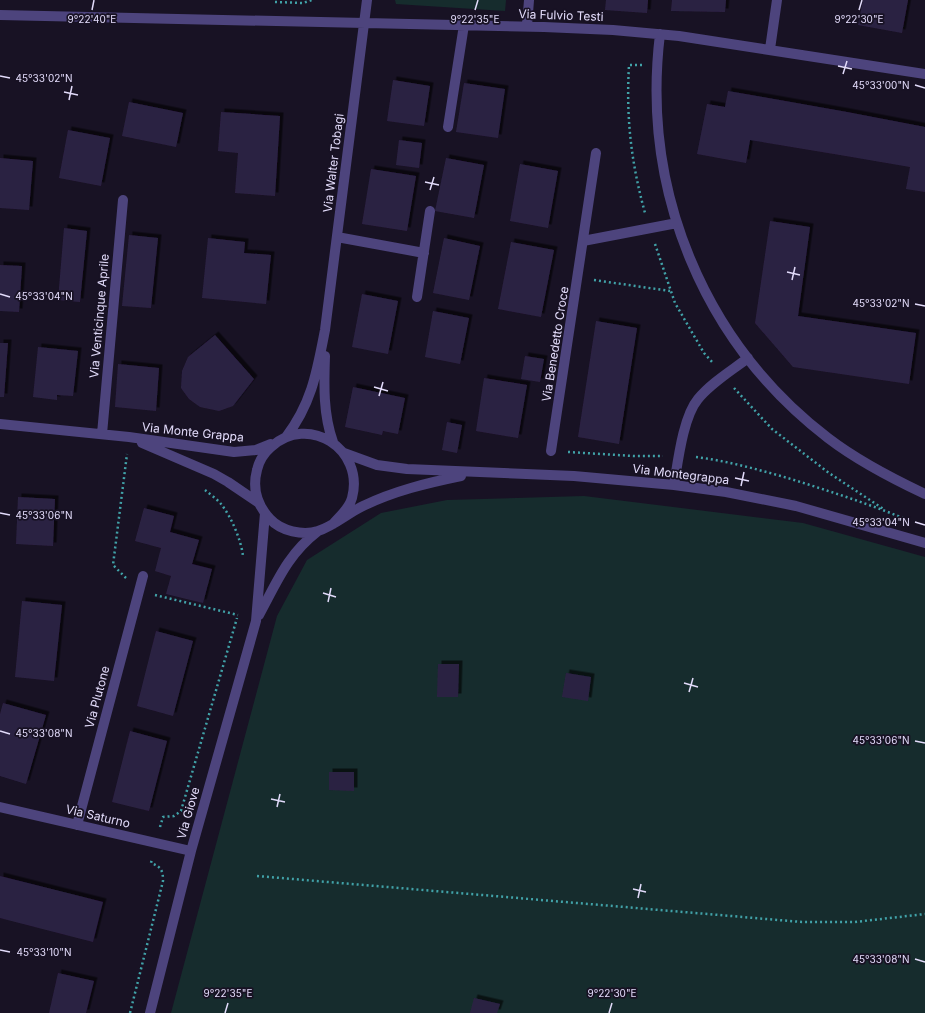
<svg xmlns="http://www.w3.org/2000/svg" width="925" height="1013" font-family="Inter,sans-serif">
  <style>
    .green { fill: #162c2d }
    .building { fill: #2c2143; filter: url(#shadow) }
    .lines { fill: none; stroke-linecap: round; stroke-linejoin: round }
    .path { stroke: #41a2a8; stroke-width: 2.5; stroke-dasharray: 2 3; stroke-linecap: butt }
    .minor { stroke: #4d447d; stroke-width: 10 }
    .ticks { fill: none; stroke: #e2dbfa; stroke-width: 1.5 }
    .labels { text-anchor: middle; dominant-baseline: central; stroke-width: 3.5; stroke-linejoin: round; paint-order: stroke }
    .street-label { font-size: 12px; fill: #e2dbfa; stroke: #181224 }
    .ticks-label { font-size: 10px; text-anchor: middle; fill: #e2dbfa; stroke: #181224; stroke-width: 3.5; stroke-linejoin: round; paint-order: stroke }
  </style>
  <defs>
    <filter id="shadow"><feDropShadow dx="3.5" dy="-3.5" stdDeviation="0" flood-color="#0009"/></filter>
  </defs>
  <rect width="100%" height="100%" fill="#181224"/>
  <path class="green" d="M395,0h111l-1,11 -109,-7z
    M584,496l219,27 122,34v456h-754l106,-397 30,-56 74,-47 66,-13z"/>
  <path class="building" d="M606,0h42l-1,13 -42,-3z
    M672,0h54l-1,12 -54,-1z
    M863,0h45l-6,33 -44,-8z
    M393,80l37,6 -6,40 -37,-5z
    M464,83l41,6 -7,49 -42,-6z
    M728,91l119,21 78,15v65l-19,-3 4,-22 -70,-12 -90,-15 -4,23 -49,-9 10,-50 18,3z
    M129,102l54,11 -7,34 -54,-11z
    M221,112l59,4 -5,80 -40,-3 3,-40 -20,-2z
    M68,130l42,8 -9,48 -42,-8z
    M399,140l23,3 -3,25 -23,-3z
    M0,158l33,3 -4,49 -29,-2z
    M446,158l38,7 -10,53 -39,-7z
    M520,164l38,7 -10,57 -38,-7z
    M371,169l45,7 -9,55 -45,-7z
    M770,221l40,6 -12,89 118,17 -7,51 -116,-17 -38,-44z
    M64,228l23,3 -7,71 -22,-2z
    M129,235l29,3 -7,70 -29,-2z
    M208,238l37,4 -1,11 27,2 -5,49 -64,-6z
    M444,238l36,8 -11,54 -36,-7z
    M511,242l43,8 -13,67 -43,-8z
    M0,265l22,1 -3,46 -19,-1z
    M362,294l36,7 -10,53 -36,-7z
    M433,311l36,7 -9,46 -35,-7z
    M596,321l41,7 -18,116 -41,-7z
    M215,335l39,44 -21,27 -14,5 -19,-4 -11,-8 -8,-11 1,-17 6,-14z
    M0,343h8l-4,54h-4z
    M38,347l40,4 -5,45 -16,-1v5l-24,-3z
    M525,356l19,3 -4,23 -19,-3z
    M118,364l41,4 -3,43 -41,-4z
    M484,378l43,7 -9,53 -42,-7z
    M353,387l52,11 -7,36 -15,-3 -1,4 -37,-8z
    M447,422l15,3 -5,28 -15,-3z
    M18,497l37,2 -2,47 -37,-2z
    M144,508l30,8 -4,16 29,8 -7,24 20,5 -9,34 -37,-9 5,-18 -16,-5 6,-23 -26,-7z
    M22,601l40,4 -8,76 -39,-4z
    M156,631l37,10 -20,75 -36,-10z
    M438,664h21l-1,33h-21z
    M566,673l25,4 -3,24 -26,-4z
    M3,703l43,12 -20,69 -26,-8v-62z
    M130,731l37,10 -18,70 -37,-9z
    M329,772h25v19l-25,-1z
    M0,876l103,26 -10,40 -93,-24z
    M58,973l36,8 -8,32h-37z
    M474,998l26,6 -3,9h-27z"/>
  <g class="lines">
    <path class="path" d="M275,2l28,1 9,-3
      M642,65h-13c-3,53 2,97 16,148
      M655,244l20,59 29,50 9,10
      M594,280l76,11
      M734,388l38,41 57,44 56,37
      M568,452l66,4h29
      M696,457c32,4 64,13 95,22 38,12 75,24 112,39
      M205,490c5,4 12,9 16,14 11,14 20,36 22,52
      M126,578l-13,-13 14,-111
      M155,595l83,20
      M160,827l3,-10 11,-1 7,-5 56,-193
      M257,876l545,46h53l70,-8
      M130,1013l33,-132c0,-11 -2,-14 -12,-18l1,-4"/>
    <path class="minor" d="M0,15l544,12 69,3 66,6 246,38
      M527,26l2,-26
      M660,34c-19,156 43,308 168,404 30,23 63,40 97,56
      M770,49l7,-49
      M448,127l16,-102
      M337,237l87,16
      M583,241l94,-18
      M417,297l13,-86
      M325,356c-1,29 -2,58 8,86
      M0,424l129,13 105,15 22,-2 15,-6
      M102,434l21,-234
      M286,437c26,-34 31,-66 39,-107l42,-330
      M142,443l72,31 14,8 31,21
      M551,451l45,-298
      M344,453l33,12 30,4 167,7 100,9 52,7 70,14 129,37
      M674,485c4,-24 9,-68 24,-86 13,-16 33,-28 50,-41
      M333,524c7,-8 16,-15 19,-26 13,-49 -44,-85 -81,-51 -7,6 -12,14 -14,23 -5,19 0,35 13,49 11,12 33,17 48,12 16,-5 30,-18 45,-25 31,-15 64,-23 98,-30
      M259,615c18,-33 28,-60 59,-84
      M0,807l191,44
      M77,825l66,-249
      M150,1013l41,-162 65,-230 9,-108"/>
  </g>
  <path class="ticks" d="M92,10l2,-10M475,10l3,-10M859,10l3,-10M838,66l14,3M843,74l4,-13M0,76l10,2M915,85l10,3M64,92l14,3M69,100l3,-14M425,182l14,3M430,190l4,-13M787,272l13,3M792,280l3,-13M0,294l10,3M915,304l10,2M374,387l14,4M379,396l4,-14M735,478l14,3M741,486l3,-14M0,513l10,2M915,522l10,3M323,593l13,4M328,602l3,-14M684,683l14,4M689,692l4,-14M0,731l10,3M915,741l10,2M271,799l14,3M277,807l3,-13M633,889l13,3M638,898l3,-14M0,950l10,2M915,959l10,3M225,1013l3,-10M609,1013l3,-10"/>
  <g class="labels">
    <g class="street-label">
      <text transform="translate(561 15) rotate(2)">Via Fulvio Testi</text>
      <text transform="translate(333 163) rotate(-83)">Via Walter Tobagi</text>
      <text transform="translate(99 316) rotate(-85)">Via Venticinque Aprile</text>
      <text transform="translate(555 344) rotate(-81)">Via Benedetto Croce</text>
      <text transform="translate(193 432) rotate(6)">Via Monte Grappa</text>
      <text transform="translate(681 474) rotate(7)">Via Montegrappa</text>
      <text transform="translate(97 697) rotate(-75)">Via Plutone</text>
      <text transform="translate(188 813) rotate(-74)">Via Giove</text>
      <text transform="translate(98 816) rotate(13)">Via Saturno</text>
    </g>
  </g>
  <g class="ticks-label">
    <text x="92" y="23">9°22'40"E</text>
    <text x="475" y="23">9°22'35"E</text>
    <text x="859" y="23">9°22'30"E</text>
    <text x="44" y="82">45°33'02"N</text>
    <text x="881" y="89">45°33'00"N</text>
    <text x="44" y="300">45°33'04"N</text>
    <text x="881" y="307">45°33'02"N</text>
    <text x="44" y="519">45°33'06"N</text>
    <text x="881" y="526">45°33'04"N</text>
    <text x="44" y="737">45°33'08"N</text>
    <text x="881" y="744">45°33'06"N</text>
    <text x="44" y="956">45°33'10"N</text>
    <text x="881" y="963">45°33'08"N</text>
    <text x="228" y="997">9°22'35"E</text>
    <text x="612" y="997">9°22'30"E</text>
  </g>
</svg>
